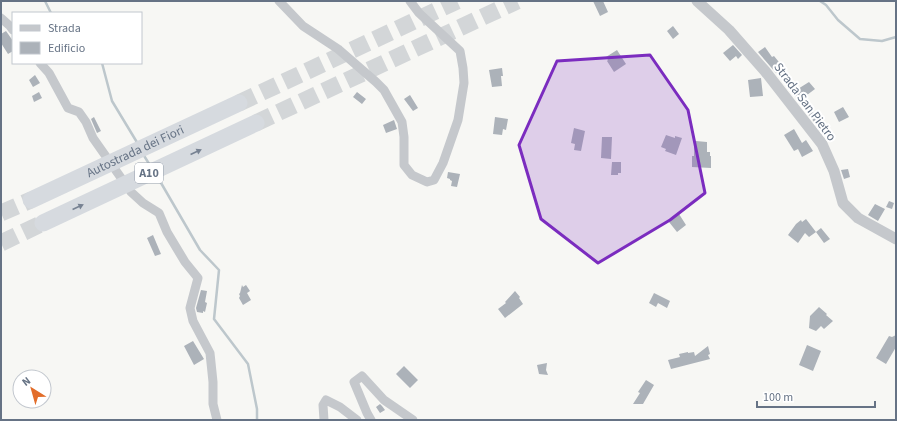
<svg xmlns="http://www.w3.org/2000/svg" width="897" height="421" font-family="'Source Sans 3',sans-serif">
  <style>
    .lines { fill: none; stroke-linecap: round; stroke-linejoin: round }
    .stream { stroke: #bdc7cc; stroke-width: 2.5 }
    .building { fill: #acb2b9 }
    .motorway-tunnel { stroke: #d3d6d8; stroke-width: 17; stroke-dasharray: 17 8; stroke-linecap: butt }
    .minor { stroke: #c5c8cc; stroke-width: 9 }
    .tertiary { stroke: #c5c8cc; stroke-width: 11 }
    .motorway { stroke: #d6dadf; stroke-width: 17 }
    .oneway { fill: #778292 }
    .marked { fill: #7b2cbf; fill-opacity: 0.2; stroke: #7b2cbf; stroke-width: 3; stroke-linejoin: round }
    .labels { text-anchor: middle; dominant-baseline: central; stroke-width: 4; stroke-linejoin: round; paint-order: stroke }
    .shield { fill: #fff; stroke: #949daa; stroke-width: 1 }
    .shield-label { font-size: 12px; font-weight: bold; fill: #667385 }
    .street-label { font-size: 13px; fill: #667385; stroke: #fff }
  </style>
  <rect width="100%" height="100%" fill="#f7f7f4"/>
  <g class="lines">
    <path class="stream" d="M45,1l6,12
      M820,1l6,4 12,15 22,19 22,2 14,-4
      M102,63l10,38 26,43
      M143,154l8,13
      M157,176l43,74 19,20 -5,49 34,45 9,45v11"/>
  </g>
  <path class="building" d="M593,1h10l5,11 -8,4z
    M673,26l6,8 -6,5 -6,-8z
    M6,31l7,10v10l-5,3 -7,-11v-9z
    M733,45l9,10 -4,4 -2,-3 -6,5 -7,-8z
    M765,47l7,10 2,-1 9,11 -7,6 -18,-21z
    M617,50l9,14 -12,8 -7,-11 1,-1 -2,-3z
    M502,68l1,8h-2l1,10 -10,1 -3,-17z
    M35,75l5,8 -7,4 -4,-7z
    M761,78l2,18 -13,1 -2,-17z
    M809,82l6,7 -16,12 -6,-9z
    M39,92l3,6 -8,4 -2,-6z
    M357,92l9,7 -4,5 -9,-7z
    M410,95l8,13 -5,3 -9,-12z
    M843,107l6,10 -10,5 -5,-10z
    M809,112l8,1 4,5 -6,5 -8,-10z
    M94,117l7,14 -4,2 -6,-14z
    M495,117l13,2 -2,11 -3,-1 -1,6 -9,-1z
    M394,120l3,9 -11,4 -3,-8z
    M574,128l11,3 -4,20 -7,-1 1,-6 -4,-1z
    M794,129l8,14 4,-3 7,11 -11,6 -4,-8 -4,2 -10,-16z
    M666,135l9,3v-2l7,2 -6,17 -11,-4 1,-2 -5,-2z
    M602,137h10l-1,22 -10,-1z
    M696,141l11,1v10h3v4h1v12l-19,-1v-11h2v-9h2z
    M612,162h9v11h-3v2h-7z
    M848,169l2,8 -6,2 -3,-9z
    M448,172l12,2 -3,13 -6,-1 1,-5 -2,-1v-1l-3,-1z
    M889,201l5,2 -2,6 -6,-2z
    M875,204l10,5 -7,12 -10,-6z
    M679,214l7,11 -9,7 -8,-10z
    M806,219l10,13 5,-4 9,11 -6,4 -8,-11 -7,5 -4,-4 -7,10 -10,-8 8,-11 5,-4 1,2z
    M153,235l8,19 -6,2 -8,-18z
    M242,285l1,2 3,-2 4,6 -3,2 4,7 -8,5 -4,-7 2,-1 -2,1 1,-2 -1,-2 1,-1z
    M201,290l6,1 -2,11 2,1 -2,9 -2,-1v2l-6,-1 -1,-4z
    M515,291l5,6 -1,1 4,6 -18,14 -7,-9 8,-6 -1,-1z
    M654,293l16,8 -3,7 -9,-5 -2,4 -7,-4z
    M819,307l8,7 -1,1 7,6 -9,8 -3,-3 -5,5 -7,-3 1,-12z
    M896,335v12l-10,17 -10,-6 13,-22 3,1z
    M193,341l11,18 -10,6 -10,-19z
    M807,345l14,6 -8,20 -14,-6z
    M708,346l2,8 -2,1 2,4 -39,10 -3,-9 12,-3 -1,-3 9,-2v1l6,-1 1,4z
    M547,363l-1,7 2,5 -9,-1 -2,-9z
    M404,366l14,14 -8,8 -14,-14z
    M646,380l8,5 -11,19h-10l7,-11 -2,-1z
    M380,404l2,2 3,4 -5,3 -4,-6z"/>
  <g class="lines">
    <path class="motorway-tunnel" d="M239,103l218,-102
      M256,123l261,-122
      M1,213l30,-13
      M1,243l42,-20"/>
    <path class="minor" d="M279,1l24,25 35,23 38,33 8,8 18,32 2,15v28l8,10 15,7 7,-2 9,-17 15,-43 6,-37 -1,-15 -3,-17 -41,-38 -9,-12
      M1,18l9,8 3,4
      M40,63l9,10 19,35 11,4 7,10 7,16 38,54 12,11 16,10 8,19 18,30 13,16 -8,30 3,13 9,17 8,15 3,29v22l4,16
      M324,420l-1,-15 3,-5 14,7 17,13
      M371,420l-4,-7 -13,-31 8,-6 22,24 29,20"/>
    <path class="tertiary" d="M697,1l32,29 36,41 57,73 12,27 9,32 15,15 38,21"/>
    <g class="motorway">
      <path id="s1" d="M31,200l208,-97"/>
      <path d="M43,223l213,-100"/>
    </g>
  </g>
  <defs><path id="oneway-solid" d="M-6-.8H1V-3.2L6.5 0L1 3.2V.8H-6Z"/></defs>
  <g class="oneway">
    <use href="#oneway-solid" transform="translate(196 152) rotate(-25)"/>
    <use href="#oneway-solid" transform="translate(78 207) rotate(-25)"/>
  </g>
  <path class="marked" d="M650,55l38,55 17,83 -35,27 -72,43 -57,-44 -22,-74 38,-84z"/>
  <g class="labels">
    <rect class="shield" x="135" y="163" width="28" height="20" rx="3"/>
    <g class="shield-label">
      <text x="149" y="173">A10</text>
    </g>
    <g class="street-label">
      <text transform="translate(805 102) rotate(53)">Strada San Pietro</text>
      <text stroke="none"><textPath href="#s1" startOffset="115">Autostrada dei Fiori</textPath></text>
    </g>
  </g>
  <rect width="897" height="421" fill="none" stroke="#667385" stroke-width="4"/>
  <rect x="12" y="12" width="130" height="52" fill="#ffffff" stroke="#c2c7ce"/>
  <rect x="20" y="25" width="20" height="6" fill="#c5c8cc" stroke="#c2c7ce"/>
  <text x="48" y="32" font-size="12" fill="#667385">Strada</text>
  <rect x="20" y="42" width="20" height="12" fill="#acb2b9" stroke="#c2c7ce"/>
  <text x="48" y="52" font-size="12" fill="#667385">Edificio</text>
  <g transform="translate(32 389) rotate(323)"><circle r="19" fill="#ffffff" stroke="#c2c7ce"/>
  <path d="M0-3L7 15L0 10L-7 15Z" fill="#e26d2a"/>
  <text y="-6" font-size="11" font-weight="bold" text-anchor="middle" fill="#667385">N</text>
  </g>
  <path d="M757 401v6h118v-6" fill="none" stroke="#667385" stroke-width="2"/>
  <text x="763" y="401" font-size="12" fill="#667385" stroke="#ffffff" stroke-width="3" paint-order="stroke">100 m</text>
</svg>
